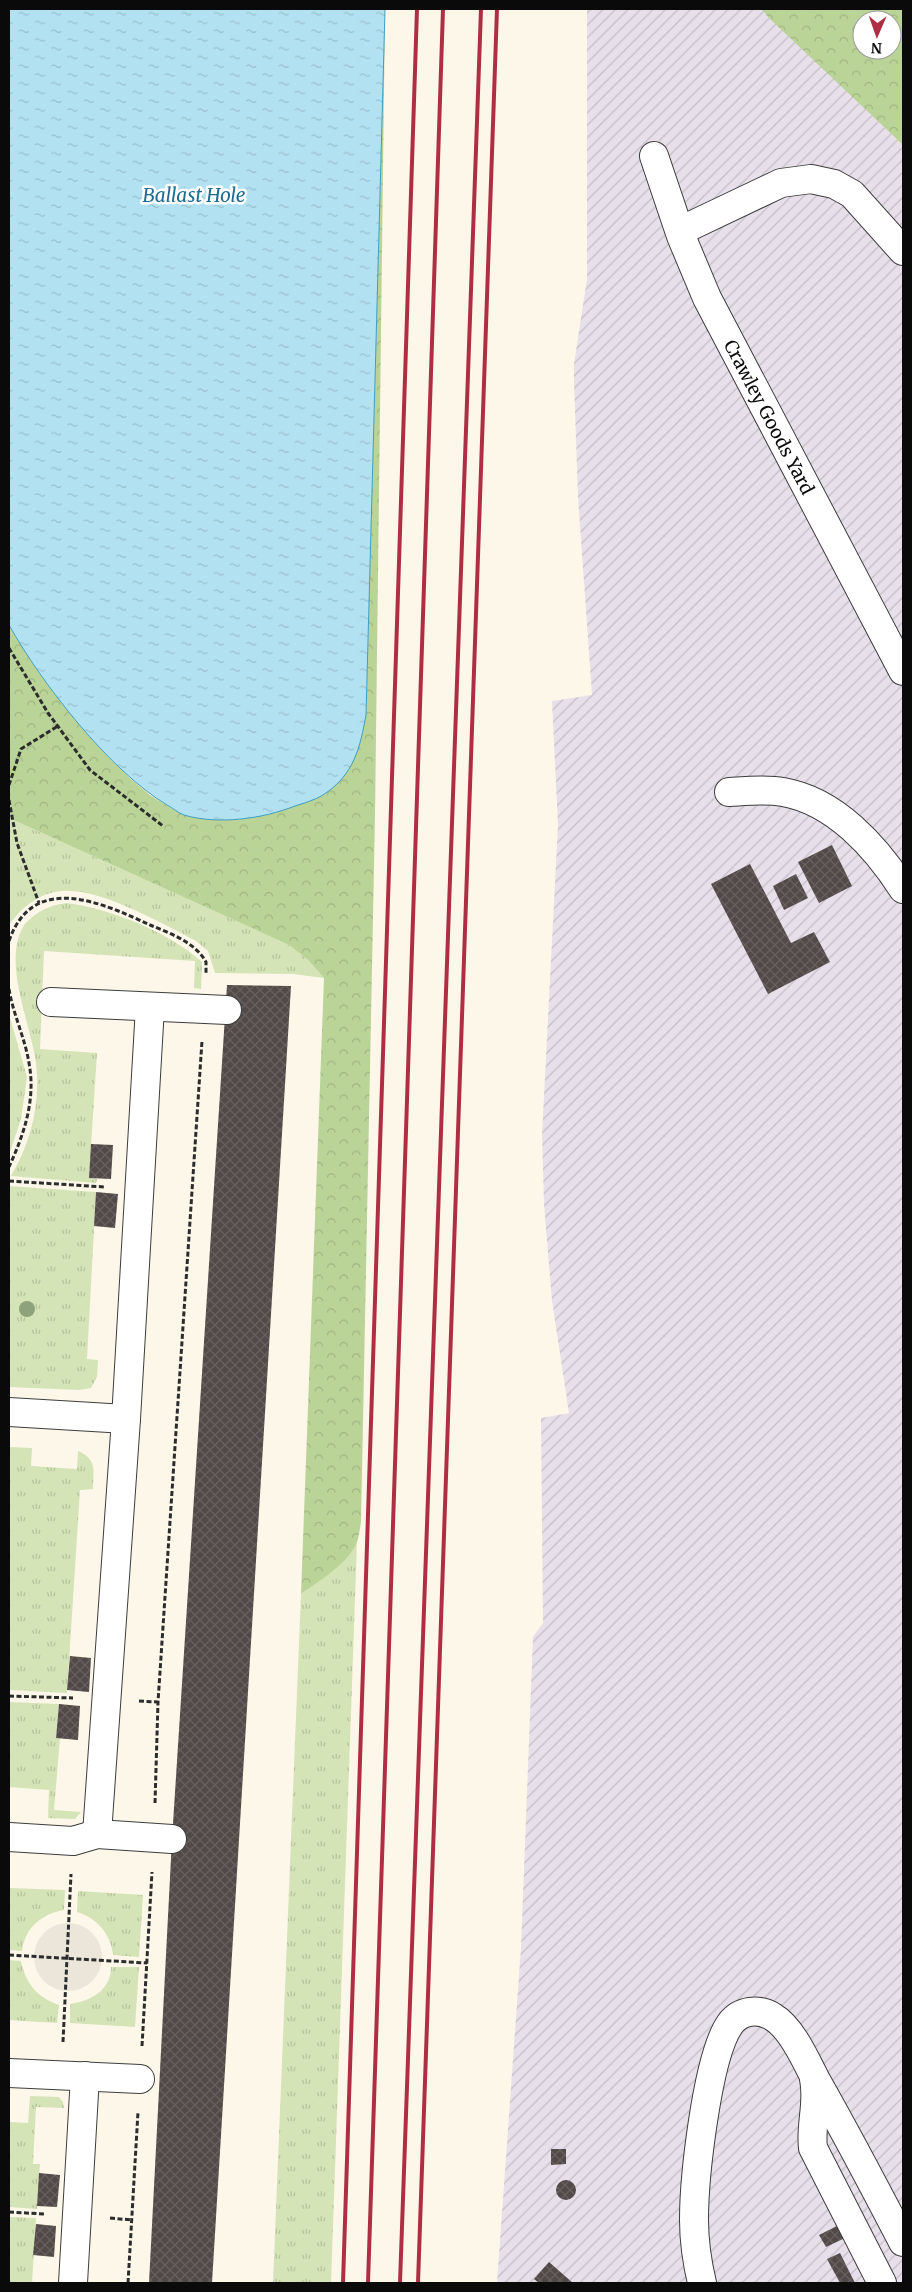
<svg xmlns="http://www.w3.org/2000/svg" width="912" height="2292" font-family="Merriweather,serif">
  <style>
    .industrial { fill: url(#industrial-furrows) }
    .grass { fill: url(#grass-tufts) }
    .forest { fill: url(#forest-crowns); fill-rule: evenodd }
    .plaza { fill: #ebe5da }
    .water { fill: url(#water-ripples); stroke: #3f9ec2 }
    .building { fill: url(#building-cross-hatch) }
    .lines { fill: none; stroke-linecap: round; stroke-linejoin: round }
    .minor-casing { stroke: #3d3d3d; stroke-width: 30 }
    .path { stroke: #2c2c2c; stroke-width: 3; stroke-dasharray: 5 2.5; stroke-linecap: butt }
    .minor { stroke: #fff; stroke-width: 28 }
    .rail { stroke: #af2e44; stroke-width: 4 }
    .tree { fill: #8ea27b }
    .labels { text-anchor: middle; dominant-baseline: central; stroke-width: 5; stroke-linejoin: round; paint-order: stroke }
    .street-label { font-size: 18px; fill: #0a0a0a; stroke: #fff }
    .water-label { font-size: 19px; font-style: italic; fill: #1e6d91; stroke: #fff }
  </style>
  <defs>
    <pattern id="industrial-furrows" width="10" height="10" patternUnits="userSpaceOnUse" patternTransform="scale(1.25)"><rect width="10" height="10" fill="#e7dfe9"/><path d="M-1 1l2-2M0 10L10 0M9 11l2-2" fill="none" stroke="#c5bec6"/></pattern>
    <pattern id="grass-tufts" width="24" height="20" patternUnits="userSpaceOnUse" patternTransform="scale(1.25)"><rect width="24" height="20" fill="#d4e4b6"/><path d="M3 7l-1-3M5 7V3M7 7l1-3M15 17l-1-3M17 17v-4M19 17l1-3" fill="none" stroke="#b5c29b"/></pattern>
    <pattern id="forest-crowns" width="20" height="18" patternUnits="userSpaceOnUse" patternTransform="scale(1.25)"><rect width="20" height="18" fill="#bad497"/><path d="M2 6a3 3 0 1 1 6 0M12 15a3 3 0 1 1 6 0" fill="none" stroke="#9fb581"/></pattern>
    <pattern id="water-ripples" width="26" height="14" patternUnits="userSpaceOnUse" patternTransform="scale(1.25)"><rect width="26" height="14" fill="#b2e1f1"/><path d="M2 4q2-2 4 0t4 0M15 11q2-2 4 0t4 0" fill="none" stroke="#98c0cd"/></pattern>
    <pattern id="building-cross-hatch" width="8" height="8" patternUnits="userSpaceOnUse" patternTransform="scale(1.25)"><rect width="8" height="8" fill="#524a48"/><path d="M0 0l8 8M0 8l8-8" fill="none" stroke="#66605e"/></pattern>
  </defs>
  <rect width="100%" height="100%" fill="#fdf7e9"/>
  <path class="industrial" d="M587,9h174l142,136v2138h-406l24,-335 12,-311 10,-14 -2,-205 28,-5 -17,-112 -8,-97 -2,-69 16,-310 -6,-124 40,-6 -14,-198 -4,-116v-17l13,-85z"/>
  <path class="grass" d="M9,818l280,127 19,15 16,18 -31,-4 -78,-1 -7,-22 -12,-10c-33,-17 -96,-53 -133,-50 -23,1 -41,16 -54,34z
    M67,903c44,6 102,29 135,59l-1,27 -7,-1 1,-27 -151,-10 -4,98 57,4 -8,124 8,2 -1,4 -85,-7c18,-30 28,-66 26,-102 -2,-44 -37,-109 -13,-149 13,-14 25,-20 43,-22z
    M9,1014l18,63 -6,42 -12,36z
    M9,1186l87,6 -9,167 11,1 -1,17 -6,11 -12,2 -70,-3z
    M9,1447l23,1 -1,18 46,3 1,-18c20,9 15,19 15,38l-13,1 -13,203 -57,-3z
    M357,1542l-26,741h-58l28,-689c21,-16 41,-30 56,-52z
    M9,1702l50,2 -3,34h4l-6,72 27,2 -6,7 -27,-1 1,-28 -40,-3z
    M9,1888l56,2 -1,20c-23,4 -39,18 -42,41l-13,-1z
    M78,1891l65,4 -4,62 -26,-2c-2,-21 -16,-37 -36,-43z
    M9,1960l12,1c5,23 16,36 38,44l-2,18 -48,-3z
    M111,1967h28l-4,60 -65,-4v-19c21,-3 41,-14 41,-37z
    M30,2096l29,1 4,5 1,6 -28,-1 -3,57h7l-3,45 -28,-2v-85l19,1z
    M10,2217l26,1 -4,65h-23z"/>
  <path class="forest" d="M385,9l-10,807 -14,706c-1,6 -2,14 -4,20 -9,22 -37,38 -56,52l23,-616 -16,-18 -19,-15 -280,-127v-193c32,57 90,130 141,170 10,7 22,13 33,20l183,-100z
    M761,9h142v136l-133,-126zM862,20h30v30h-30z"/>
  <path class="plaza" d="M34 1957a34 34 0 1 1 68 0a34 34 0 1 1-68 0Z"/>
  <path class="water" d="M9,9h376l-19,706c-6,33 -12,60 -43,80 -8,5 -19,8 -28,11 -33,13 -77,19 -111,9 -6,-2 -11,-7 -17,-10 -57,-34 -125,-121 -158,-180z"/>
  <path class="building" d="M832,845l20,41 -33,17 -21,-41z
    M750,864l41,79 23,-11 16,30 -62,32 -57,-110z
    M796,874l12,24 -24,12 -11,-24z
    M227,985l64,1 -79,1297h-63l23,-444z
    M91,1144l22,1 -2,34 -22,-1z
    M96,1192l22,2 -3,34 -21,-2z
    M70,1656l21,2 -2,34 -22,-2z
    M59,1704l21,2 -2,34 -22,-2z
    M551,2149h15v15l-15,1z
    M39,2173l21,2 -3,32 -20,-1z
    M556 2190a10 10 0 1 1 20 0a10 10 0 1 1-20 0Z
    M36,2224l20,2 -2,31 -21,-2z
    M839,2225l6,13 -19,9 -7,-12z
    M840,2253l15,30h-15l-13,-24z
    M549,2262l24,21h-34l-5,-4z"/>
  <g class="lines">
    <defs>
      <g id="minor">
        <path id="s1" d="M654,156l27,80 26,62 196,373"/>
        <path d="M680,231l101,-48 30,-4 23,5 18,10 51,57"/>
        <path d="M729,792c18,-1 37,-3 54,0 52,9 93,55 120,97"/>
        <path d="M51,1002l176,8"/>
        <path d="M9,1412l117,7"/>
        <path d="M97,1834l29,-415 24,-412"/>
        <path d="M9,1837l64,4 24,-7 75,5"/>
        <path d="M9,2073l131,6"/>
        <path d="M814,2079c5,24 -4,46 -1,69l69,135"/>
        <path d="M73,2283l12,-207"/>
        <path d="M702,2283c-5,-21 -8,-42 -8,-63 0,-42 13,-163 36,-196 10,-14 29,-16 43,-7 19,11 34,46 44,65 30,53 58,106 86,160"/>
      </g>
    </defs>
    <use href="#minor" class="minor-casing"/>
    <path class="path" d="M9,648l39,65 42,57 73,56
      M9,785l12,-36 37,-23
      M9,800l8,43 22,60
      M9,941c24,-70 94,-38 141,-16 20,8 46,18 56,37v13
      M9,989c4,25 16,49 20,74 7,37 -5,71 -20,104
      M9,1181l96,6
      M9,1696l64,2
      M139,1701l19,1
      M155,1803l3,-101 44,-661
      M9,1955l138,8
      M63,2042l8,-168
      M142,2046l10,-174
      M9,2212l35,2
      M110,2218l22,2
      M128,2283l10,-171"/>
    <use href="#minor" class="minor"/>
    <path class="rail" d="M343,2283l74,-2274
      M368,2283l75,-2274
      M400,2283l81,-2274
      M418,2283l79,-2274"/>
  </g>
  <circle class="tree" cx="27" cy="1309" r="8"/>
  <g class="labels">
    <g class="street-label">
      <text stroke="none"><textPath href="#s1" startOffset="286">Crawley Goods Yard</textPath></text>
    </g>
    <g class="water-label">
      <text x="194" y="195">Ballast Hole</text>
    </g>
  </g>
  <rect width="912" height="2292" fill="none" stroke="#0a0a0a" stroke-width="20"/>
  <g transform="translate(877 35) rotate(182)"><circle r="24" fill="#ffffff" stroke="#9d9d9d"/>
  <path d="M0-4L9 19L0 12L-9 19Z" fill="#af2e44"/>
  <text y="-8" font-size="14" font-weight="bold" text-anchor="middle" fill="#0a0a0a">N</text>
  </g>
</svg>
